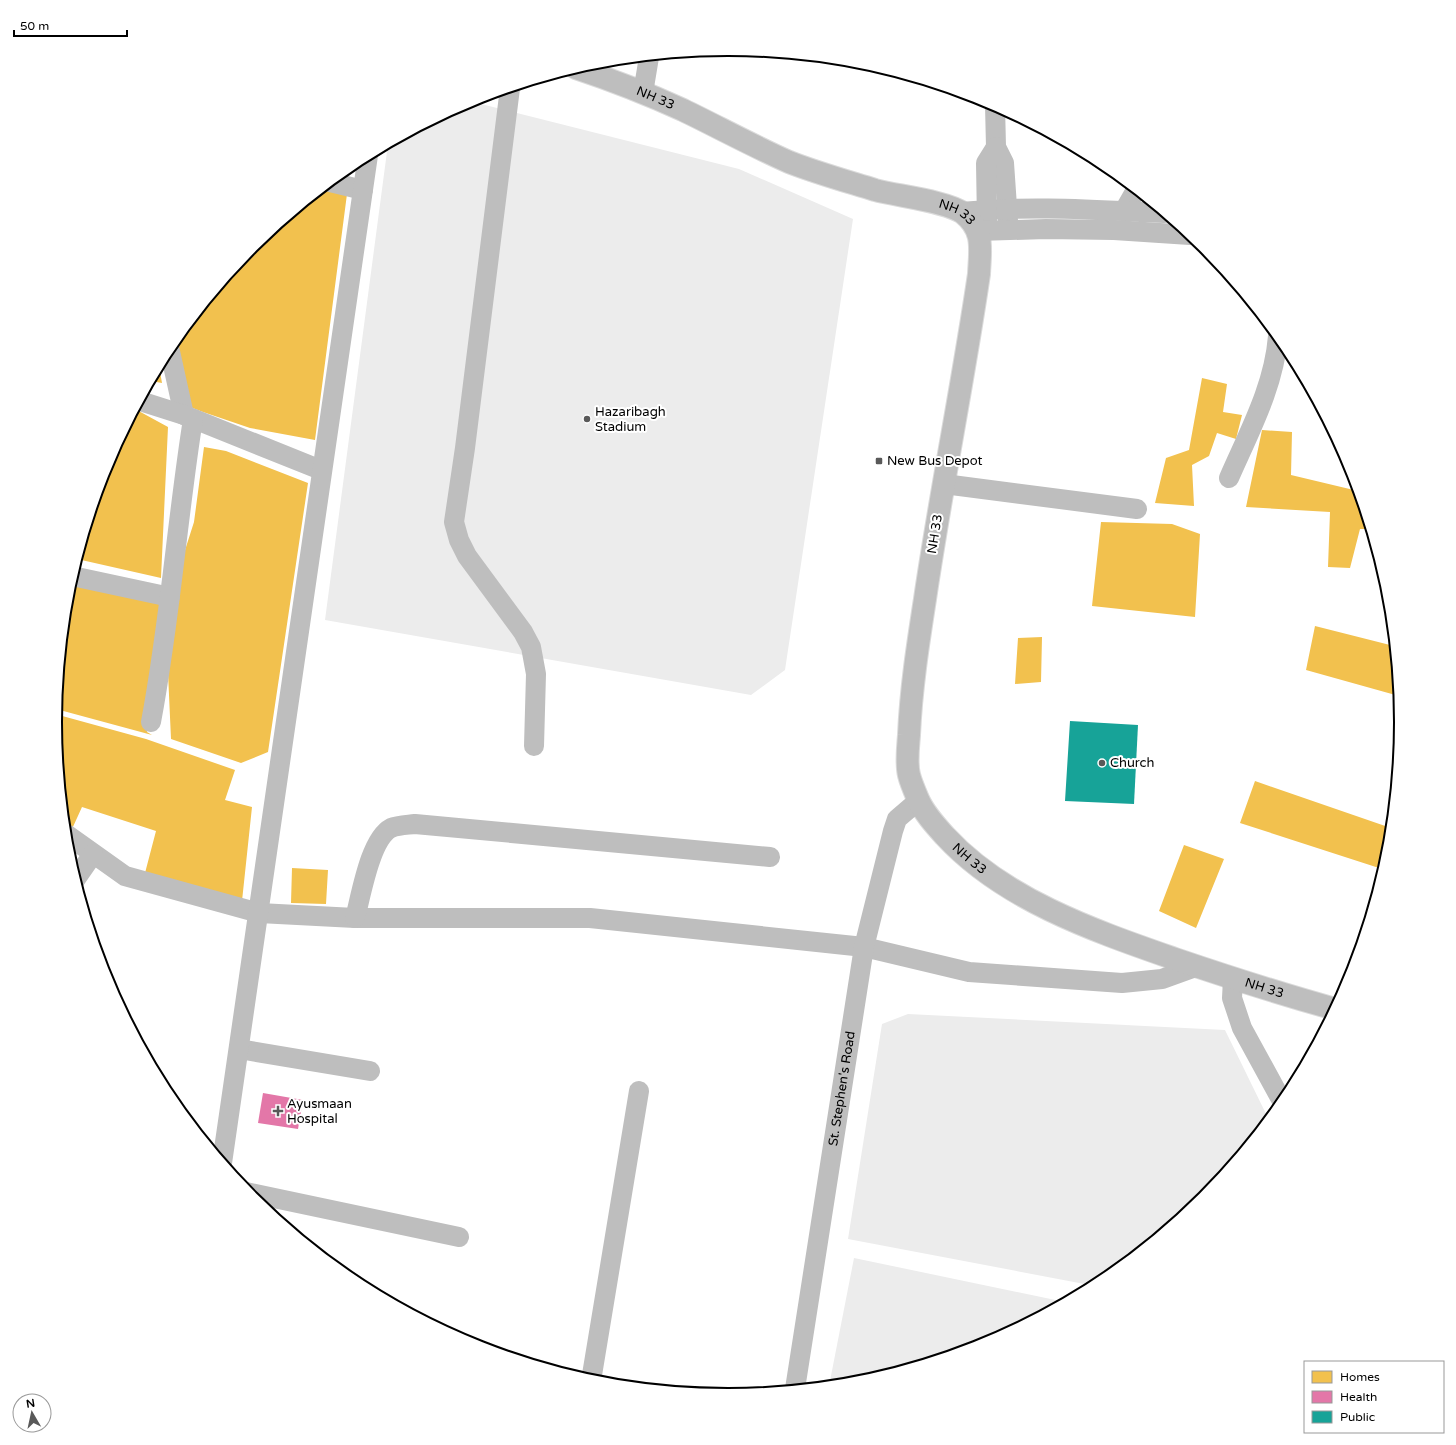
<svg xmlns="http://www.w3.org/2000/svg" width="1456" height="1445" font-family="'Varela Round',sans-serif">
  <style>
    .green { fill: #ececec }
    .homes { fill: #f2c14e }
    .health { fill: #e377a8 }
    .public { fill: #17a398 }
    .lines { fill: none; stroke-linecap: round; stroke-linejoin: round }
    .major-casing { stroke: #dbdbdb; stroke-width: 24 }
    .minor { stroke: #bebebe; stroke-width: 20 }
    .major { stroke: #bebebe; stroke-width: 22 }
    .poi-dot { fill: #595959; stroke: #fff; stroke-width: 1.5 }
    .labels { text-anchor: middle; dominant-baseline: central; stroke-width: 4; stroke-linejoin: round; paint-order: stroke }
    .street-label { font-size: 13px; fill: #000; stroke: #fff }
    .poi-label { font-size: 13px; fill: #000; stroke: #fff; text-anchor: start }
    .rim { fill: none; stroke: #000; stroke-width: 2 }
  </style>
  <rect width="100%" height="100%" fill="#fff"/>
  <path class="green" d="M469,101l270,68 114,50 -68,451 -34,25 -426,-75 63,-476z
    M908,1014l317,16 44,90 -65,79 -102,84 -7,3 -247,-47 34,-215z
    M854,1258l211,44 -79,43 -127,38 -30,3z"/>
  <path class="homes" d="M323,188l24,6 -32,246 -65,-12 -47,-16 -13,-5 -16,-66 78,-95z
    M159,366l3,17 -11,-2z
    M1202,378l25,6 -4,28 19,3 -6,24 -19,-6 -8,23 -17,9 2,41 -39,-3 11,-45 23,-8z
    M135,409l33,18 -7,151 -84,-19 29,-94z
    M1262,430l30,2 -1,43 67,16 12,38h-10l-10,39 -22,-1 2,-55 -84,-5z
    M204,447l22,4 82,32 -40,269 -27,11 -70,-24 -3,-66 2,-76 24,-75z
    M1101,522l71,2 28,10 -5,83 -103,-11z
    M70,582l94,23 -19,107 2,20 5,3 -96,-26 11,-118z
    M1315,626l79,20 5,50 -93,-26z
    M1042,637l-1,45 -26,2 3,-46z
    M55,714l91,25 89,31 -10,30 27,7 -10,94 -97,-28 11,-42 -74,-24 -10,22 -7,-3 -10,-104z
    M1255,781l136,47 -12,40 -139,-45z
    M1184,845l40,14 -28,69 -37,-17z
    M67,854l10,5 -6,6z
    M292,868l36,2 -2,34 -35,-1z"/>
  <path class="health" d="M263,1093l40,7 -5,29 -40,-6z"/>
  <path class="public" d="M1070,721l68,4 -4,79 -69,-3z"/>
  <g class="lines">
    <defs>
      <g id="major">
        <path id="s2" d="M576,68c36,12 72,26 107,42 35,17 70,36 106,52 28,11 57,19 86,28 22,6 71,11 88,23 22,18 17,36 16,61 -16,109 -38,216 -54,325 -7,45 -14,90 -16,136 -1,13 -3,28 0,40 2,8 6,17 9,24 6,14 17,26 27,37 59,64 150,95 230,123 53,18 106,35 160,50"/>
      </g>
    </defs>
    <use href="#major" class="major-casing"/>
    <g class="minor">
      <path d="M510,88l-45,360 -11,74 5,18 8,16 56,76 8,15 5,27 -2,72"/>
      <path d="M643,93l6,-36"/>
      <path d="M995,105l1,42 8,16 4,58"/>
      <path d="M330,182l33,8"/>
      <path d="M1124,211l12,-21"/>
      <path d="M961,212c67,-7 136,-2 203,1"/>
      <path d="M987,222l-1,-59 10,-16"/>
      <path d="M978,231l68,-2 68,1 76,5"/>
      <path d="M169,347l15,68"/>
      <path d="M140,401l44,14 137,55"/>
      <path d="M1229,478c20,-46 45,-91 49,-142"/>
      <path d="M944,484l193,25"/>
      <path d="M72,576l98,21"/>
      <path d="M151,722c19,-100 26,-202 42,-303"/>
      <path d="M66,834l59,42 134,37 96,5h235l274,29 105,25 153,11 40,-4 36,-13"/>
      <path d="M75,880l18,-26"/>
      <path d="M355,918c6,-22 15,-79 36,-90 7,-3 16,-3 24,-4l355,33"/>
      <path d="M1233,979l-1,19 10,30 41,75"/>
      <path d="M239,1049l131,22"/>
      <path d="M222,1163c50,-336 96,-672 146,-1008"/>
      <path d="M246,1192l213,45"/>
      <path d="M591,1381l48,-290"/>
      <path id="s1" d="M795,1389l69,-442 29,-116 4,-12 21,-18"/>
    </g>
    <use href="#major" class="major"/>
  </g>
  <g class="poi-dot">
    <circle cx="587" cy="419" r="4"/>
    <rect x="875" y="457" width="8" height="8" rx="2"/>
    <circle cx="1102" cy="763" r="4"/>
    <path d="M276 1105h4v4h4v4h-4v4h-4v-4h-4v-4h4z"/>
  </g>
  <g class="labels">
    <g class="street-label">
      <text stroke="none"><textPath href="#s2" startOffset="85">NH 33</textPath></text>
      <text stroke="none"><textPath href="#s2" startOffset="409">NH 33</textPath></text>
      <text transform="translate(935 534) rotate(-81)">NH 33</text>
      <text stroke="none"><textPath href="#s2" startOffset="1093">NH 33</textPath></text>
      <text stroke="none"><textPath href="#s2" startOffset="1417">NH 33</textPath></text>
      <text stroke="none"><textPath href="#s1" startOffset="304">St. Stephen's Road</textPath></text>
    </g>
    <g class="poi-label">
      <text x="595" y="412">Hazaribagh<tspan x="595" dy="15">Stadium</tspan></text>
      <text x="887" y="461">New Bus Depot</text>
      <text x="1110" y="763">Church</text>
      <text x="287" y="1104">Ayusmaan<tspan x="287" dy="15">Hospital</tspan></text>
    </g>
  </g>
  <path d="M0 0H1456V1445H0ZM62 722a666 666 0 1 1 1332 0a666 666 0 1 1-1332 0Z" fill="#fff" fill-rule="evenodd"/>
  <path class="rim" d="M62 722a666 666 0 1 1 1332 0a666 666 0 1 1-1332 0Z"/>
  <rect x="1304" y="1361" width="140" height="72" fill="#ffffff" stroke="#999999"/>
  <rect x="1312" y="1371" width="20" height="12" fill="#f2c14e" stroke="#999999"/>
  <text x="1340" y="1381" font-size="12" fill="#000000">Homes</text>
  <rect x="1312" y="1391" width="20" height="12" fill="#e377a8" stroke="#999999"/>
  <text x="1340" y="1401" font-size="12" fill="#000000">Health</text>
  <rect x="1312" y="1411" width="20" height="12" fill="#17a398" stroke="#999999"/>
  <text x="1340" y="1421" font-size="12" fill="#000000">Public</text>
  <g transform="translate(32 1413) rotate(351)"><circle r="19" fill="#ffffff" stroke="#999999"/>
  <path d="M0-3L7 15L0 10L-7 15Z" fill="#595959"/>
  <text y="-6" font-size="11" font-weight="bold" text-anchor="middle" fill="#000000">N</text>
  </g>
  <path d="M14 30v6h113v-6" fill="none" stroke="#000000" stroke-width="2"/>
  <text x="20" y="30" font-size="12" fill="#000000" stroke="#ffffff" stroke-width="3" paint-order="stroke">50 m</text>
</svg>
